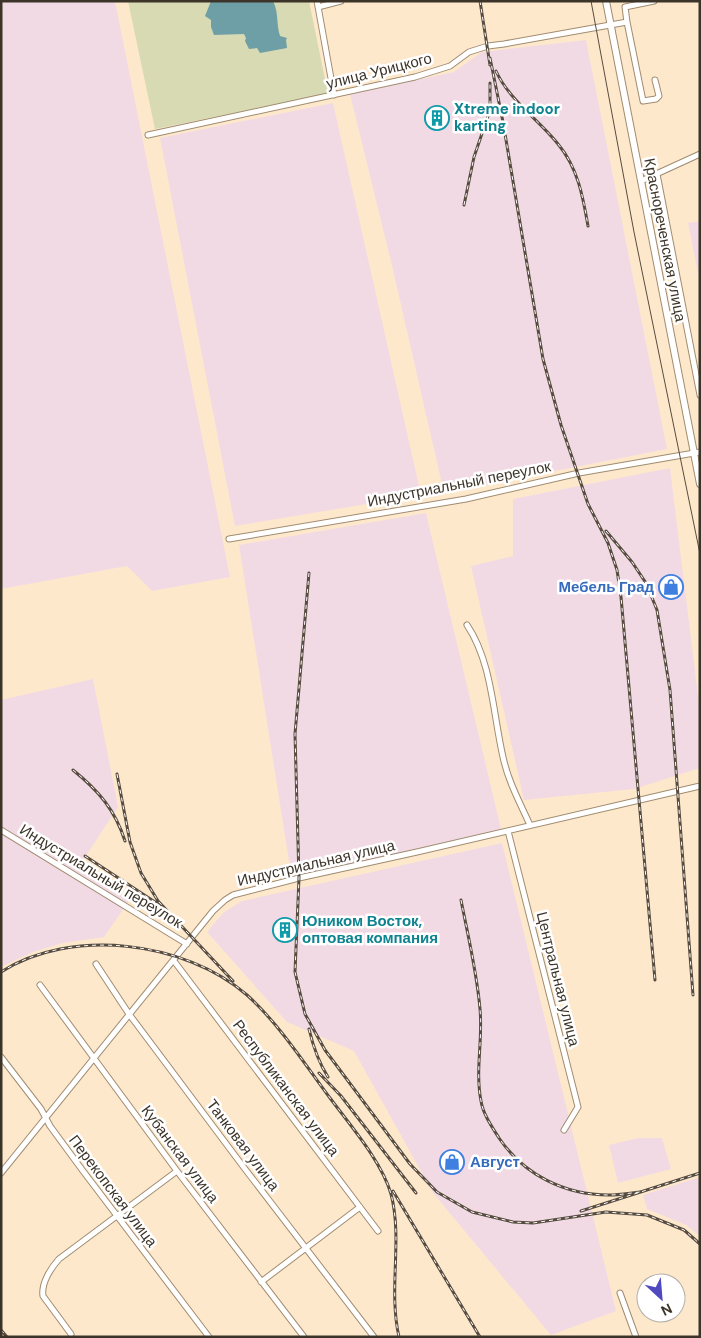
<svg xmlns="http://www.w3.org/2000/svg" width="701" height="1338" font-family="'DM Sans',sans-serif">
  <style>
    .industrial { fill: #f2dae5 }
    .green { fill: #d7dab3 }
    .water { fill: #6f9fa6 }
    .lines { fill: none; stroke-linecap: round; stroke-linejoin: round }
    .minor-casing { stroke: #a08c71; stroke-width: 7 }
    .major-casing { stroke: #a08c71; stroke-width: 8 }
    .minor { stroke: #fff; stroke-width: 5 }
    .major { stroke: #fff; stroke-width: 6 }
    .tram { stroke: #574c3f; stroke-width: 1 }
    .rail-casing { stroke: #574c3f; stroke-width: 3 }
    .rail { stroke: #fff; stroke-width: 1; stroke-dasharray: 4; stroke-linecap: butt }
    .labels { text-anchor: middle; dominant-baseline: central; stroke-width: 5; stroke-linejoin: round; paint-order: stroke }
    .street-label { font-size: 15px; fill: #3d3429; stroke: #fff }
    .culture-label { font-size: 15px; font-weight: bold; fill: #0d838f; stroke: #fff; text-anchor: start }
    .shop-label { font-size: 15px; font-weight: bold; fill: #366cbe; stroke: #fff; text-anchor: end }
  </style>
  <rect width="100%" height="100%" fill="#fee8cb"/>
  <path class="industrial" d="M1,1h114l115,576 -78,14 -25,-25 -126,23z
    M586,40l81,409 -223,44 -51,-223 -43,-176 104,-22 28,-20z
    M333,103l88,392 -186,31 -75,-388z
    M700,221v61l-12,-59z
    M670,468l30,244v56l-66,21 -110,11 -53,-234 42,-10v-57z
    M426,513l75,316 -130,33 -79,18 -53,-335z
    M93,679l25,128 -40,61 51,33 -25,36 -41,6 -30,9 -32,15v-267z
    M502,843l114,468 -65,24 -118,-142 -79,-142 -67,-29 -80,-90 17,-20 18,-11z
    M638,1138h24l9,31 -53,14 -9,-38z
    M700,1177v59l-14,-11 -39,-16 -4,-14z"/>
  <path class="green" d="M128,1h181l19,93 -173,35z"/>
  <path class="water" d="M211,1h62c6,12 3,23 7,35l7,2 -1,2 1,8 -27,5 -3,-5 -8,1 -4,-8 1,-3 -2,-4 -30,1 -3,-8v-7l-6,-4z"/>
  <g class="lines">
    <defs>
      <path id="minor" d="M317,1l17,94
        M318,7l23,-6
        M627,22l16,79 13,-2 3,-3 -4,-16
        M148,135l267,-58 35,-11 19,-14 19,-6 16,-2 123,-22 -2,-15 29,-6
        M657,174l43,221
        M641,181l59,-27
        M229,539l237,-40 113,-26 121,-21
        M467,625c25,37 26,89 36,132 5,24 17,46 27,68
        M1,830l186,114
        M508,831l70,276 -14,23
        M174,961l204,270
        M96,964l33,50 116,155 129,168
        M40,985l137,186 127,166
        M1,1057l40,52 9,17 33,45 126,166
        M1,1173l212,-262 12,-11 8,-5 66,-17 118,-26 283,-66
        M261,1282l99,-75
        M620,1293l16,44
        M71,1334l-28,-38c-2,-13 8,-28 16,-37l118,-88"/>
      <path id="major" d="M606,1l94,483"/>
    </defs>
    <use href="#minor" class="minor-casing"/>
    <use href="#major" class="major-casing"/>
    <use href="#minor" class="minor"/>
    <use href="#major" class="major"/>
    <path class="tram" d="M591,1l43,231 66,322"/>
    <defs>
      <path id="rail" d="M480,1l10,64
        M490,58l13,64 40,237 18,66 27,79 20,39 9,27 4,27 34,383
        M496,71c13,29 43,49 62,73 20,24 25,53 30,82
        M464,205l10,-48 16,-47v-27
        M606,531l26,31 14,21 11,27 13,80 23,305
        M309,573l-14,161 4,144 -4,94 10,42 20,36 85,114 27,28 35,20 41,10 20,1 73,-11 41,3 37,15 16,14
        M73,770c26,21 42,40 52,71
        M117,774l13,68 11,31 17,28 75,80
        M85,856l73,48
        M461,900c7,36 16,73 19,109 3,31 -5,61 1,92 2,13 11,26 18,37 25,37 66,57 110,57 10,0 21,-2 31,-3
        M1,972c70,-45 184,-31 246,23 32,29 57,68 83,103 20,27 52,64 61,96 12,46 -3,95 8,143
        M309,1029c4,17 10,34 19,48
        M319,1073l22,23 75,97
        M393,1191l87,146
        M581,1211l119,-38
        M1,1330l6,7"/>
    </defs>
    <use href="#rail" class="rail-casing"/>
    <use href="#rail" class="rail"/>
  </g>
  <defs>
    <symbol id="building-ring" viewBox="-11 -11 22 22"><circle r="9.5" fill="#fff" stroke="#0f9aa8" stroke-width="1.5"/><path d="M-4-6H4V6H1V3H-1V6H-4ZM-2.5-4.3h1.7v1.8h-1.7ZM.8-4.3h1.7v1.8H.8ZM-2.5-1h1.7V.8h-1.7ZM.8-1h1.7V.8H.8Z" fill="#0f9aa8"/></symbol>
    <symbol id="shop-ring" viewBox="-11 -11 22 22"><circle r="9.5" fill="#fff" stroke="#3f7fe0" stroke-width="1.5"/><path d="M-5-2.5h2.3a2.7 3.5 0 0 1 5.4 0H5L5.5 6h-11ZM-1.5-2.5h3a1.5 2.3 0 0 0-3 0Z" fill="#3f7fe0"/></symbol>
  </defs>
  <g fill-rule="evenodd">
    <use href="#building-ring" x="423" y="104" width="28" height="28"/>
    <use href="#shop-ring" x="657" y="573" width="28" height="28"/>
    <use href="#building-ring" x="271" y="916" width="28" height="28"/>
    <use href="#shop-ring" x="438" y="1148" width="28" height="28"/>
  </g>
  <g class="labels">
    <g class="street-label">
      <text transform="translate(379 71) rotate(-14)">улица Урицкого</text>
      <text transform="translate(665 240) rotate(79)">Краснореченская улица</text>
      <text transform="translate(459 484) rotate(-11)">Индустриальный переулок</text>
      <text transform="translate(316 863) rotate(-13)">Индустриальная улица</text>
      <text transform="translate(101 876) rotate(31)">Индустриальный переулок</text>
      <text transform="translate(558 979) rotate(76)">Центральная улица</text>
      <text transform="translate(286 1088) rotate(53)">Республиканская улица</text>
      <text transform="translate(243 1145) rotate(53)">Танковая улица</text>
      <text transform="translate(180 1154) rotate(53)">Кубанская улица</text>
      <text transform="translate(113 1191) rotate(53)">Перекопская улица</text>
    </g>
    <g class="culture-label">
      <text x="454" y="109">Xtreme indoor<tspan x="454" dy="17">karting</tspan></text>
      <text x="302" y="921">Юником Восток,<tspan x="302" dy="17">оптовая компания</tspan></text>
    </g>
    <g class="shop-label">
      <text x="654" y="587">Мебель Град</text>
      <text x="470" y="1162" text-anchor="start">Август</text>
    </g>
  </g>
  <rect width="701" height="1338" fill="none" stroke="#3d3429" stroke-width="5"/>
  <g transform="translate(661 1298) rotate(154)"><circle r="24" fill="#ffffff" stroke="#b1aea9"/>
  <path d="M0-4L9 19L0 12L-9 19Z" fill="#5049c0"/>
  <text y="-8" font-size="14" font-weight="bold" text-anchor="middle" fill="#3d3429">N</text>
  </g>
</svg>
